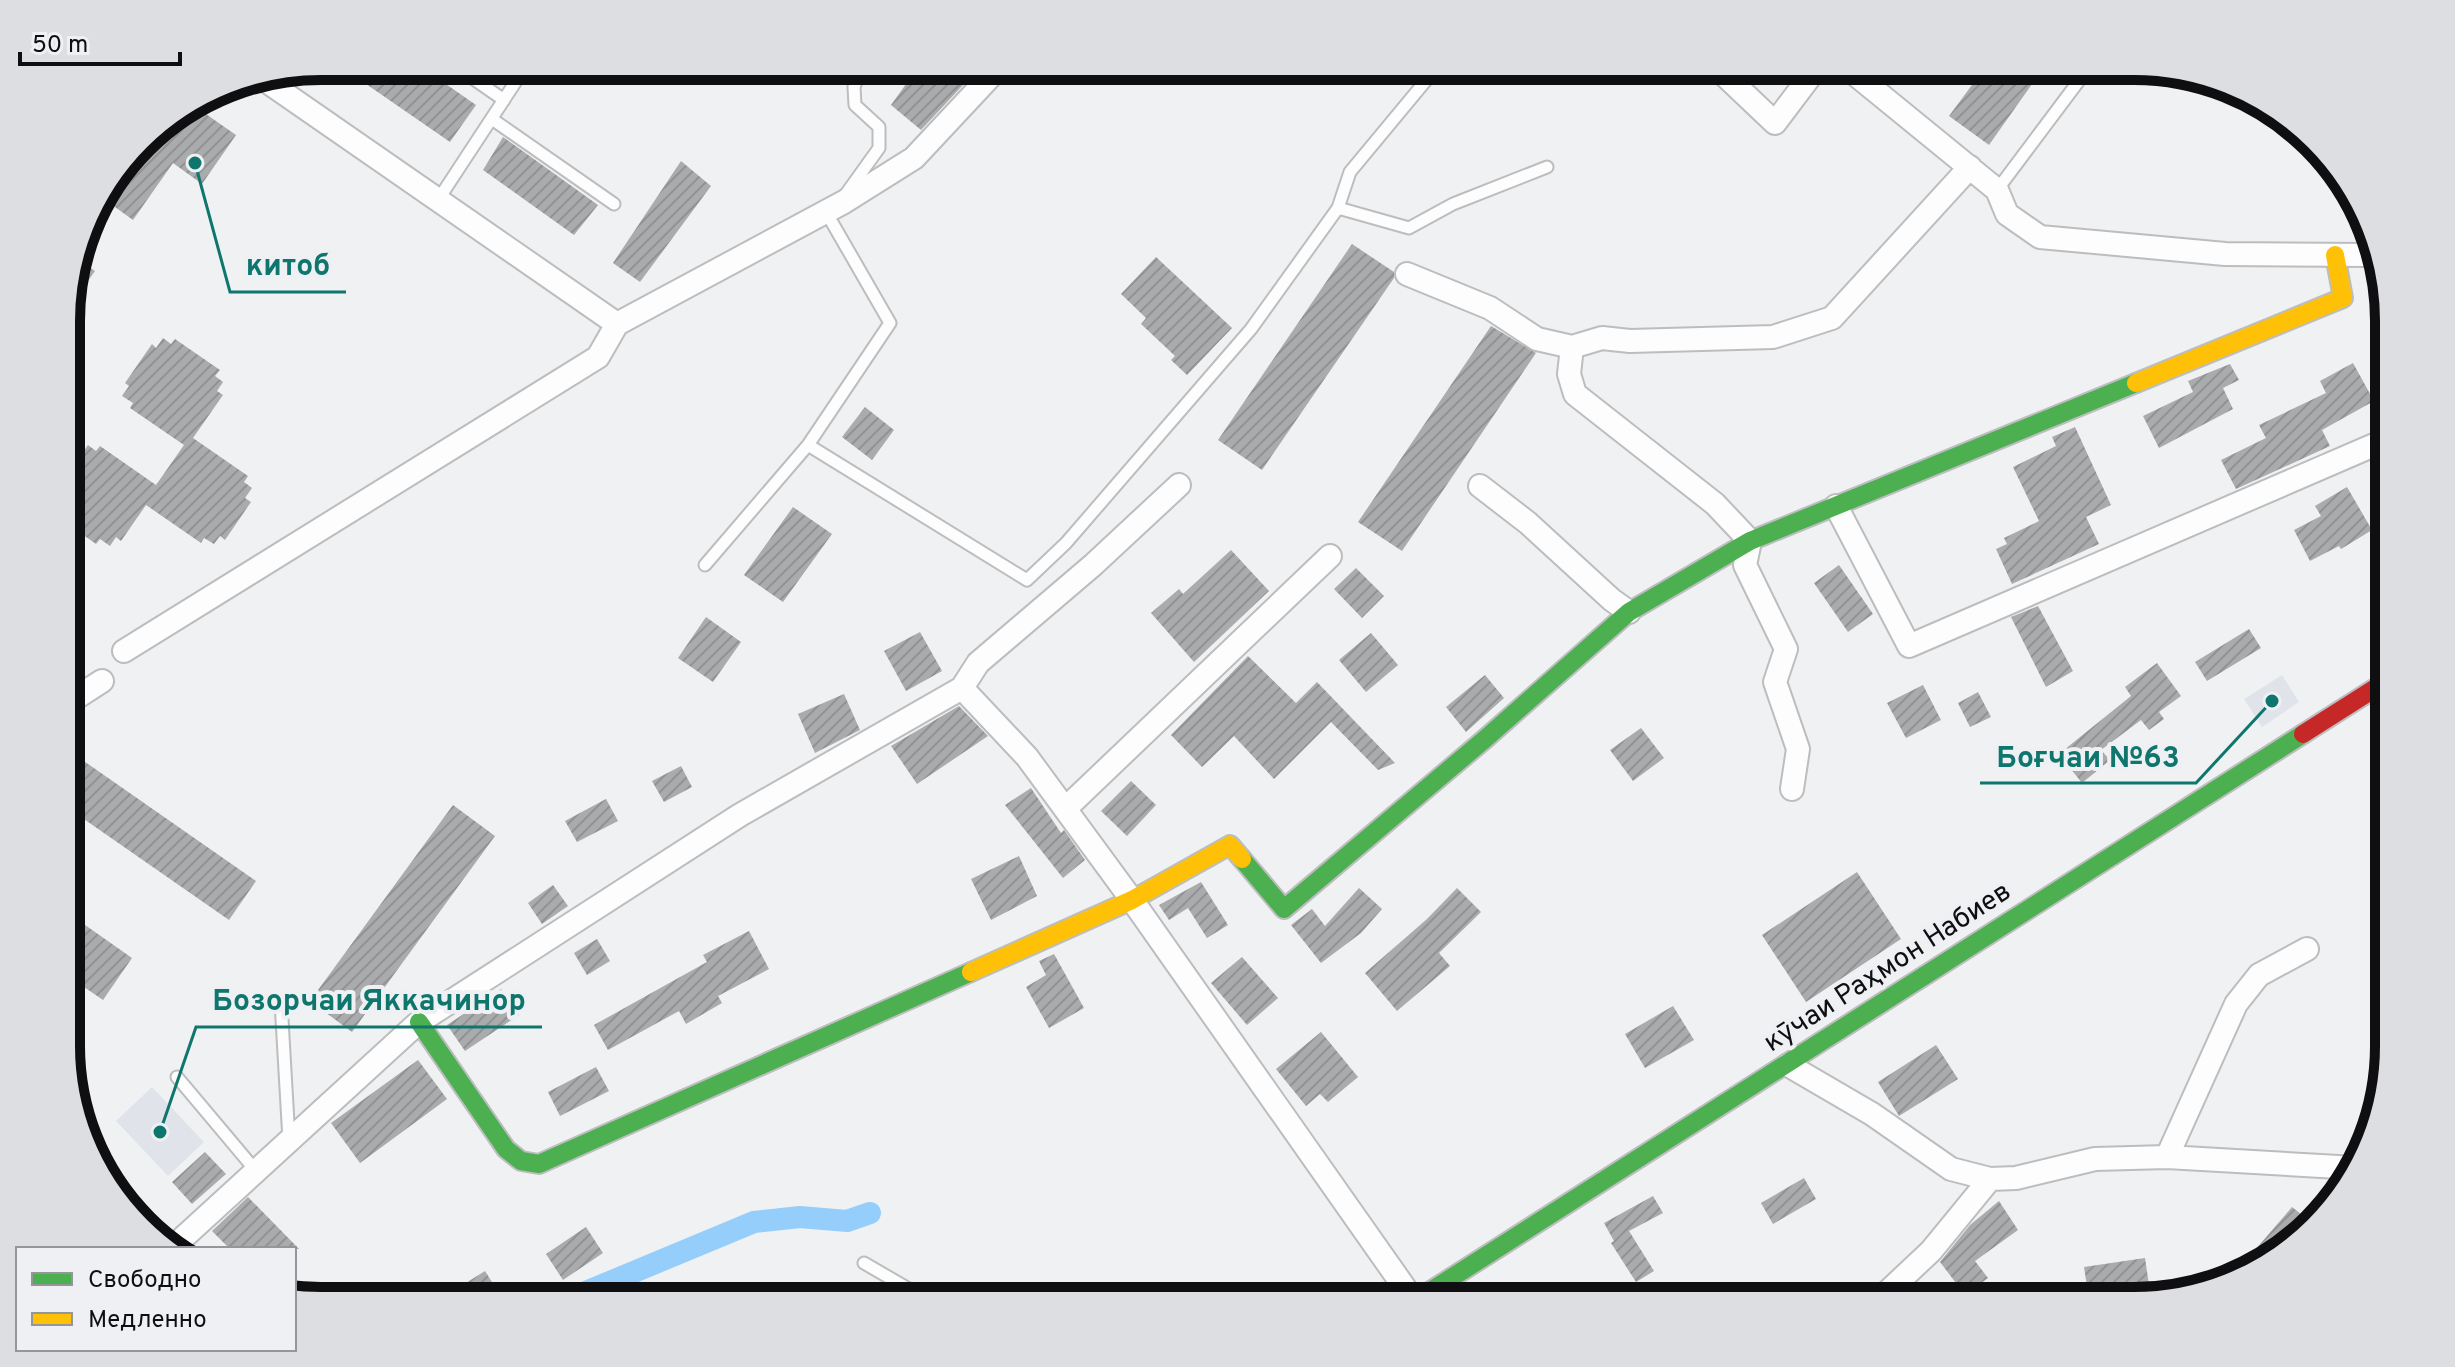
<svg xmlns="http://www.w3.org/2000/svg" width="2455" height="1367" font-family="Overpass,sans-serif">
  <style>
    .built { fill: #e0e4ea }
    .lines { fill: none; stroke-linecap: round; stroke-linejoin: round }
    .canal { stroke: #96cefb; stroke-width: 22 }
    .building { fill: url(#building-hatch) }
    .lane-casing { stroke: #bcbdbf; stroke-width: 15 }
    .street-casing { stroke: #bcbdbf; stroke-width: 26 }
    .fast-casing { stroke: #bcbdbf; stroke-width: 22 }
    .slow-casing { stroke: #bcbdbf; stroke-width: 22 }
    .jam-casing { stroke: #bcbdbf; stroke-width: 22 }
    .lane { stroke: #fdfdfd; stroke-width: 11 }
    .street { stroke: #fdfdfd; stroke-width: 22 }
    .fast { stroke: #4caf50; stroke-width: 18 }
    .slow { stroke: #ffc107; stroke-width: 18 }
    .jam { stroke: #c62828; stroke-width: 18 }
    .labels { text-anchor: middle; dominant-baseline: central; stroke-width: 8; stroke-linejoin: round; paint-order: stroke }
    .street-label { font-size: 28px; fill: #0f0f11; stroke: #eef0f4 }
    .rim { fill: none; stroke: #0f0f11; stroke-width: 10 }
    .leader { fill: none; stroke: #0f766e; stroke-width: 3 }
    .callout-dot { fill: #0f766e; stroke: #eef0f4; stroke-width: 3 }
    .callout-label { font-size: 30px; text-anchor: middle; font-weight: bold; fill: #0f766e; stroke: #eef0f4; stroke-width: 8; stroke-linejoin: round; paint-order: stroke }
  </style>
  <defs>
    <pattern id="building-hatch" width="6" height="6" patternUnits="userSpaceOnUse" patternTransform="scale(2)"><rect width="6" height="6" fill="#aaabac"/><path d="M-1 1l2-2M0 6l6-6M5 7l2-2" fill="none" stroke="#919293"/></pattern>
  </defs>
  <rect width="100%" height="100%" fill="#eff1f3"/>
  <path class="built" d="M2282,675l17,27 -37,25 -18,-28z
    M152,1087l52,55 -36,34 -52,-55z"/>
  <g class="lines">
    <path class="canal" d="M564,1301l190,-79 46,-5 47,4 23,-8"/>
  </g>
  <path class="building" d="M340,66h80l56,39 -26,37z
    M919,66h57l-13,19 -42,45 -30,-25z
    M1986,66h36l15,11 -48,68 -40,-29z
    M193,105l43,30 -34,49 -29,-21 -40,57 -32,-23 52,-67z
    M503,137l95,68 -24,30 -91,-65z
    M681,161l30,25 -71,96 -27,-19z
    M1352,244l42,28v6l-132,192 -44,-30z
    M1156,257l76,71 -45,47 -16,-15 4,-4 -34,-32 5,-6 -25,-24z
    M77,259l18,12 -27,38v-20z
    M1491,326l45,27 -134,198 -44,-29z
    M163,338l8,6 4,-5 45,31 -5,6 8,6 -6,9 6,4 -30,43 55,38 -4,6 8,6 -7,10 6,4 -26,38 -5,-4 -6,8 -10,-6 -3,5 -55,-38 -25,36 -5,-4 -6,9 -10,-7 -4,5 -28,-20v-61l8,-11 5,3 7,-10 8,6 4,-5 56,39 28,-40 -54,-37 3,-5 -11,-7 7,-10 -4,-3 27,-39 4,4z
    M2353,363l21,38 -52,29 8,16 -94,43 -15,-29 45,-22 -7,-13 67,-32 -6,-12z
    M2230,364l9,16 -16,8 10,21 -74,39 -16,-32 50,-24 -5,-11z
    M865,407l29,23 -22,30 -30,-23z
    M2075,427l36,78 -25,12 13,27 -87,40 -16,-35 11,-5 -3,-6 35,-17 -26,-54 43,-21 -4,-9z
    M2347,487l25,43 -31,19 -2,-3 -29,15 -16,-31 27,-14 -6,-10z
    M793,507l39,27 -49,68 -39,-27z
    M1231,550l38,41 -75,71 -43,-49 28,-24 4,5z
    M1839,565l34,49 -25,18 -34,-49z
    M1356,568l28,28 -22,22 -28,-29z
    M2038,606l35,65 -27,16 -35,-70z
    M706,617l35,25 -28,40 -35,-24z
    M2249,629l12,19 -54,33 -12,-19z
    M920,632l22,39 -36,20 -22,-40z
    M1371,633l27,32 -32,27 -27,-32z
    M1248,656l48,47 21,-21 78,81 -17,7 -47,-48 -57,57 -40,-43 -32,31 -31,-32z
    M2157,663l24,33 -22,16 5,7 -15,11 -8,-10 -40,30 9,10 -28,23 -23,-29 72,-58 -6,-9z
    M1485,675l19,23 -38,34 -20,-25z
    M1923,685l18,35 -35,18 -19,-35z
    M1978,692l13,25 -21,10 -12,-24z
    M844,694l16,36 -45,23 -17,-39z
    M959,706l29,30 -71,48 -26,-38z
    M1641,728l23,30 -31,23 -23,-31z
    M68,750l188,131 -27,39 -161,-112z
    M681,766l11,21 -28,15 -12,-21z
    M1131,781l25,24 -29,31 -26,-25z
    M1031,788l30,45 3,-3 21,30 -22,18 -58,-73z
    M606,799l12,22 -41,21 -12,-21z
    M453,805l42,31 -143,196 -42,-31z
    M1019,856l18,40 -46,24 -20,-41z
    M1857,872l44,67 -95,63 -44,-67z
    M1201,882l27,43 -21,13 -19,-30 -19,12 -10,-15z
    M553,885l15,21 -26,18 -14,-21z
    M1359,888l23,21 -21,24 -40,30 -30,-38 21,-16 13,17z
    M1457,888l24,24 -42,41 11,13 -53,45 -32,-38 62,-54z
    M68,913l64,45 -29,42 -35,-24z
    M749,931l20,38 -51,27 4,7 -36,21 -7,-13 -71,39 -14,-25 113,-63 -4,-7z
    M597,939l13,22 -23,14 -13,-22z
    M1054,954l30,54 -35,20 -23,-41 20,-12 -7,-14z
    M1242,957l36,41 -31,27 -36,-42z
    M501,989l18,26 -54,36 -18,-26z
    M1673,1006l21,34 -49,28 -20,-34z
    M1321,1032l37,45 -30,25 -8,-8 -14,12 -30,-37z
    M1936,1045l22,34 -59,37 -21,-34z
    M418,1060l29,39 -87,64 -29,-40z
    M596,1067l13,24 -49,25 -12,-24z
    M205,1152l21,22 -34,30 -20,-22z
    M1804,1178l12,21 -43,25 -12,-21z
    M1653,1196l10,17 -34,18 25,40 -18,11 -25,-39 3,-2 -10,-18z
    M248,1197l51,52h-69l-18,-18z
    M1999,1201l19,29 -43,31 13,17 -23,17 -25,-33 30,-37z
    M2292,1207l18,14 -35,37 -39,14z
    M586,1227l17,26 -40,27 -17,-26z
    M2145,1258l4,27 -61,8 -4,-26z
    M485,1271l19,30h-67z"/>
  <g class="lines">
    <defs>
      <path id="lane" d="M455,66l49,34
        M492,119l122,85
        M1997,190l93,-124
        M846,194l33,-46v-21l-24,-22 -1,-18 8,-21
        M438,200l88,-134
        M1338,208l12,-36 88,-106
        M808,445l219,135 39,-37 185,-214 87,-121 71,20 44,-24 94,-37
        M705,565l103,-120 82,-122 -64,-111
        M281,1002l8,138
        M177,1077l79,94
        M864,1263l50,29 36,9"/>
      <path id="street" d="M1715,66l60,57 43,-57
        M1845,66l152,124 10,24 33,23 185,17 147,1
        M262,78l355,246
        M1407,274l83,34 47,31 35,8 30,-9 28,3 143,-4 59,-19 138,-151
        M1572,347l-3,27 6,20 140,110 35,37 -5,24 41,84 -11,33 23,67 -6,40
        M1480,486l48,37 84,77 17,12
        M1836,506l73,140 479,-207
        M124,651l474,-294 19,-33 227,-122 70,-44 86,-92
        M962,688l65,69 105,143 282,401
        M68,703l34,-22
        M1065,809l265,-253
        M1788,1065l84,49 79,55 39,10 26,-1 79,-19 72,-2 189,11
        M2167,1157l69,-153 23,-29 48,-26
        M173,1247l246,-225 321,-207 222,-127 16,-25 115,-98 86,-80
        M1881,1298l50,-47 59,-72"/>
      <path id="fast" d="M1242,859l42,50 201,-170 144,-127 121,-71 386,-158
        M419,1022l87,127 15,12 18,3 432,-192
        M106,1179l58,60
        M1415,1301l888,-567"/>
      <path id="slow" d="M2136,383l207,-85 -8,-43
        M971,972l161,-72 98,-55 12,14"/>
      <path id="jam" d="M2303,734l85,-54"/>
    </defs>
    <use href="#lane" class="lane-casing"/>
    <use href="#street" class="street-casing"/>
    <use href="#fast" class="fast-casing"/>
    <use href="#slow" class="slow-casing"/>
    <use href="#jam" class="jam-casing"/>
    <use href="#lane" class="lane"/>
    <use href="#street" class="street"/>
    <use href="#fast" class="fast"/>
    <use href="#slow" class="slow"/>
    <use href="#jam" class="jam"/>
  </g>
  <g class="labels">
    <g class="street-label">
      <text transform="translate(1888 968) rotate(-33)">кӯчаи Раҳмон Набиев</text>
    </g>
  </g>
  <path d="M0 0H2455V1367H0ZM321 80H2134A241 241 0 0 1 2375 321V1046A241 241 0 0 1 2134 1287H321A241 241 0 0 1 80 1046V321A241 241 0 0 1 321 80Z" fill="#dcdee2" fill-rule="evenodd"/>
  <path class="rim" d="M321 80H2134A241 241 0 0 1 2375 321V1046A241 241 0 0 1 2134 1287H321A241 241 0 0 1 80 1046V321A241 241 0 0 1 321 80Z"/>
  <path class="leader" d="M195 163L230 292H346M2272 701L2196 783H1980M160 1132L196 1027H542"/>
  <g class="callout-dot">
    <circle cx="195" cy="163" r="8"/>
    <circle cx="2272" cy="701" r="8"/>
    <circle cx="160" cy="1132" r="8"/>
  </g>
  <g class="callout-label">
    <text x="288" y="275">китоб</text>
    <text x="2088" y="767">Боғчаи №63</text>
    <text x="369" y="1010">Бозорчаи Яккачинор</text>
  </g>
  <rect x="16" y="1247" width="280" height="104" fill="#eef0f4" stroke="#959699" stroke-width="2"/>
  <rect x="32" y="1273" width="40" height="12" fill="#4caf50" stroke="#959699" stroke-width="2"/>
  <text x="88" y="1287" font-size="24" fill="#0f0f11">Свободно</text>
  <rect x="32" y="1313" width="40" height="12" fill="#ffc107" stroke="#959699" stroke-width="2"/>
  <text x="88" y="1327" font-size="24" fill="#0f0f11">Медленно</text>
  <path d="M20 52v12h160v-12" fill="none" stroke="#0f0f11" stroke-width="4"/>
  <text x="32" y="52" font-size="24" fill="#0f0f11" stroke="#eef0f4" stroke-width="6" paint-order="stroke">50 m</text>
</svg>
